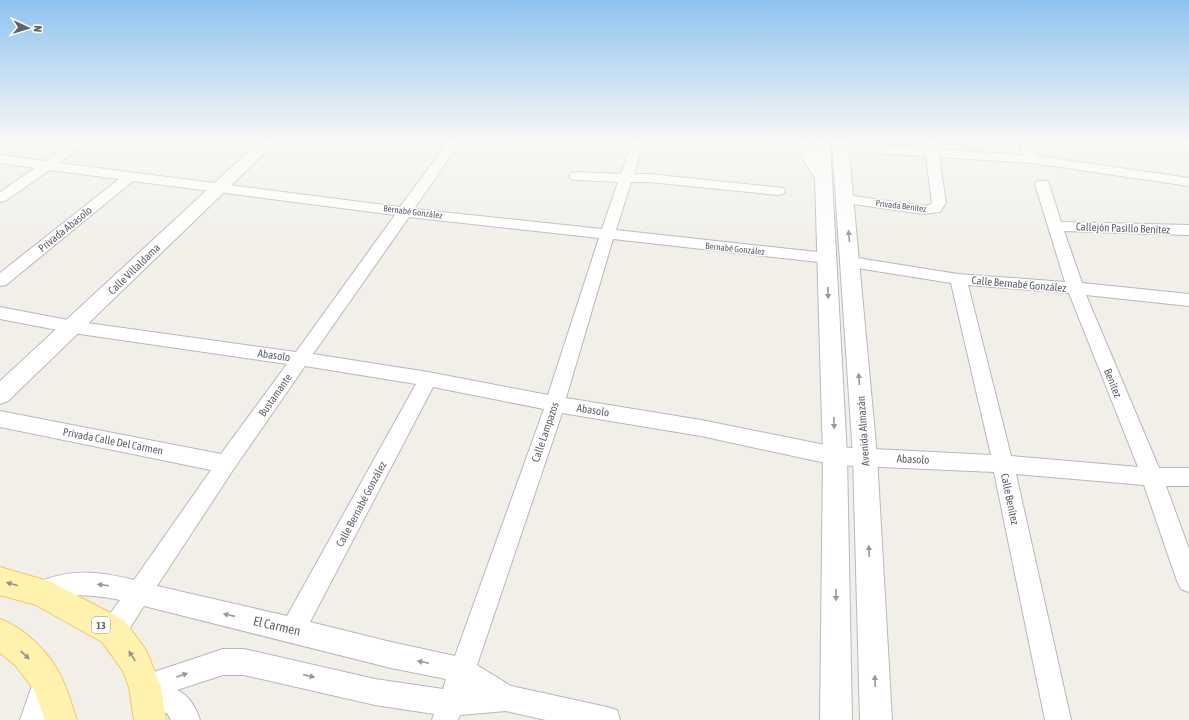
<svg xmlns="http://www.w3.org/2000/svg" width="1189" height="720" font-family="'Asap Condensed',sans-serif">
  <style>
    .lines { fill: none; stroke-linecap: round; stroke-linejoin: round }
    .minor-casing { stroke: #b5b8bc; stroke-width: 2 }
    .tertiary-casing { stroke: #b5b8bc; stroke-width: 2 }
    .secondary-casing { stroke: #b6babf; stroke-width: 2 }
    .primary-casing { stroke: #f2c960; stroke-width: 2 }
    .minor { fill: #fff; fill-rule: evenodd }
    .tertiary { fill: #fff; fill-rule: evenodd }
    .secondary { fill: #fff; fill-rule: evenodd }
    .primary { fill: #fff2af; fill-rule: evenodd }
    .oneway { fill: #979a9d }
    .oneway2 { fill: #979581 }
    .labels { text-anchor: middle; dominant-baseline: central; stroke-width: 3; stroke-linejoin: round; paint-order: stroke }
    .far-street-label { font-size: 9px; fill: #5f6368; stroke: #fff }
    .shield { fill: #fff; stroke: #8f9295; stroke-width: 1 }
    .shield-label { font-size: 10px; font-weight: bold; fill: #5f6368 }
    .street-label { font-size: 11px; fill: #5f6368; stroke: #fff }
    .near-street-label { font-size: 13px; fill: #5f6368; stroke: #fff }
  </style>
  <rect width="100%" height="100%" fill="#f1efe8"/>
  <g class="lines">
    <defs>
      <path id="minor" d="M73,142h14l-28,21 341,44 48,-65h12l-46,67 188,20 16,-47 -42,-2 -5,-1 -2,-3 2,-3 5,-1 45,2 11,-32h12l-10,32h15l134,14 2,3 -2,3 -5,1 -129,-13h-18l-15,48 211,23 5,2 3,3 -3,3 -5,2 -214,-24 -47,159 135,22 134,27 156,8 -40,-172 -100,-16 -6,-1 -2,-4 2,-4 6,-1 107,17 107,8 -30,-98 2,-3h10l2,3 12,38 128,3v10l-125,-4 18,52 107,11v12l-103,-11 73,173h30v18h-23l23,63v43l-8,-3 -4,-8 -33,-96 -128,-11 55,246h-26l-51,-248 -159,-7 -134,-29 -139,-23 -85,252 34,21 96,21 10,3 3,10h-74l-40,-9 -46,4 -2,5h-26l2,-6 -59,-9 -131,-30h-21l-46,15c12,5 19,18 23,30h-29l-4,-7 -30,-9 -4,-9 1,-3 -2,-5 4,-9 87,-29h21l131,30 68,10 3,-10 -55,-11 -247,-62 -22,34 -9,3 -9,-3 -3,-9 3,-9 16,-22c-17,-4 -34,-5 -51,-5 -15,1 -20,12 -36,5l-4,-8 4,-8c38,-16 62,-13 101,-4l77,-110 -211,-43v-16l221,43 66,-90 -214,-31 -73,-14v-12l73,14 223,31 99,-137 -262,-34 -127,104 -6,1v-13l119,-94 -69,-9 -45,31 -5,1v-10l35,-24 -35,-5v-8l45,6zM409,217l190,21 -51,157 -120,-23 -115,-18zM968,285l101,8 69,174 -127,-11zM305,366l111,18 -129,232 -130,-30 76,-116zM433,387l111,22 -89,247 -64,-14 -81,-20z
        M799,142h12l7,19 13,21 -2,3h-10l-15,-24z
        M925,142h12l1,7 85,6 -5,-13h12l7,14 152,22v8l-157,-23 -93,-6 7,46 -6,9 -16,2 -78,-11 -5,-1 -2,-3 2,-3 5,-1 78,11 6,-1 2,-2 -6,-47 -53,-3 -5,-1 -1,-3 1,-3 5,-1 52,3z
        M46,667l9,4 4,9 -13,40h-26l17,-49z"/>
      <path id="tertiary" d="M259,142h17l-268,259 -8,3v-23z"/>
      <path id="secondary" d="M814,142h16l17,314 5,264h-32l3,-264z
        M832,142h16l29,314 15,264h-32l-7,-264z"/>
      <path id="primary" d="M0,567l51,15 73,38 22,30 15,37 5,33h-32l-5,-33 -6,-16 -21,-29 -66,-37 -36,-10z
        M0,619c23,9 44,28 57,50 9,15 14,34 20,51h-32l-11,-30 -18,-24 -16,-13z"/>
    </defs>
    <use href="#minor" class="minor-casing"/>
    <use href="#tertiary" class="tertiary-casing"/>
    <use href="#secondary" class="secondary-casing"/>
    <use href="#primary" class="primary-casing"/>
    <use href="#minor" class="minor"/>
    <use href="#tertiary" class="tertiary"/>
    <use href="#secondary" class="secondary"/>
    <use href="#primary" class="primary"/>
  </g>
  <defs><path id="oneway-solid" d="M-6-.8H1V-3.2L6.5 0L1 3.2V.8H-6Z"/></defs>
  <g class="oneway">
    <use href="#oneway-solid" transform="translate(849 236) rotate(-95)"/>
    <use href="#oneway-solid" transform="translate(828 293) rotate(88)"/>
    <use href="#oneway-solid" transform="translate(859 379) rotate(-94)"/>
    <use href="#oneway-solid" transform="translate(834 423) rotate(88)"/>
    <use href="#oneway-solid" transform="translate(869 551) rotate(-92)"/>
    <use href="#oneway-solid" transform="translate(103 585) rotate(-173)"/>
    <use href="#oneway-solid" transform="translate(836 595) rotate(90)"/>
    <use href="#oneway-solid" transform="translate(229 615) rotate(-167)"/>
    <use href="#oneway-solid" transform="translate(423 662) rotate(-168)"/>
    <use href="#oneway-solid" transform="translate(182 675) rotate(-19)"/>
    <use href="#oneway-solid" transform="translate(309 676) rotate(13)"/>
    <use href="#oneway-solid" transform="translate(875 681) rotate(-92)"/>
  </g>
  <g class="oneway2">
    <use href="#oneway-solid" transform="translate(12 584) rotate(-165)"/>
    <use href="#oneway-solid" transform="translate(25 655) rotate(43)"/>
    <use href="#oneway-solid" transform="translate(132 656) rotate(-123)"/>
  </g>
  <linearGradient id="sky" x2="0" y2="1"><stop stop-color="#8fc3f1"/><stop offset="0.58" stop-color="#f9f8f5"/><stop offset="1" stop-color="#f9f8f5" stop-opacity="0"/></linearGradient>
  <rect width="1189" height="243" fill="url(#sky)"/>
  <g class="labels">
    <g class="far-street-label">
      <text transform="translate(901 206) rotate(7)">Privada Benítez</text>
      <text transform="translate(413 212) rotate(7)">Bernabé González</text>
      <text transform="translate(735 249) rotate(6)">Bernabé González</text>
    </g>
    <rect class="shield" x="92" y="617" width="18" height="16" rx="3"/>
    <g class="shield-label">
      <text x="101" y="625">13</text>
    </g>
    <g class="street-label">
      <text transform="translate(1123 228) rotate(2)">Callejón Pasillo Benítez</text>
      <text transform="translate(65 229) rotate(-39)">Privada Abasolo</text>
      <text transform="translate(134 269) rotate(-44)">Calle Villaldama</text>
      <text transform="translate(1019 284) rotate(5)">Calle Bernabé González</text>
      <text transform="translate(274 355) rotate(8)">Abasolo</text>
      <text transform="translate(1113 383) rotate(68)">Benítez</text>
      <text transform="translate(275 395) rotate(-55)">Bustamante</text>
      <text transform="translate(593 410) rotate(9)">Abasolo</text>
      <text transform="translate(863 431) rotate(-94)">Avenida Almazán</text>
      <text transform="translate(545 432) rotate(-71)">Calle Lampazos</text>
      <text transform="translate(113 441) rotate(11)">Privada Calle Del Carmen</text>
      <text transform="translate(913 459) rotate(3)">Abasolo</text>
      <text transform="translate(1010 499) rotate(78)">Calle Benítez</text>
      <text transform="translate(361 504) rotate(-62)">Calle Bernabé González</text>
    </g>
    <g class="near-street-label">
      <text transform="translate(277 626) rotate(13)">El Carmen</text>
    </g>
  </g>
  <g transform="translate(28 28) rotate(94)" stroke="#ffffff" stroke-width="3" paint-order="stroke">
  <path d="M0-3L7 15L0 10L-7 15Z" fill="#5f6368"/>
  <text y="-6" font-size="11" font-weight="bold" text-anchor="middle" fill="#5f6368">N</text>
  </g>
</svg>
